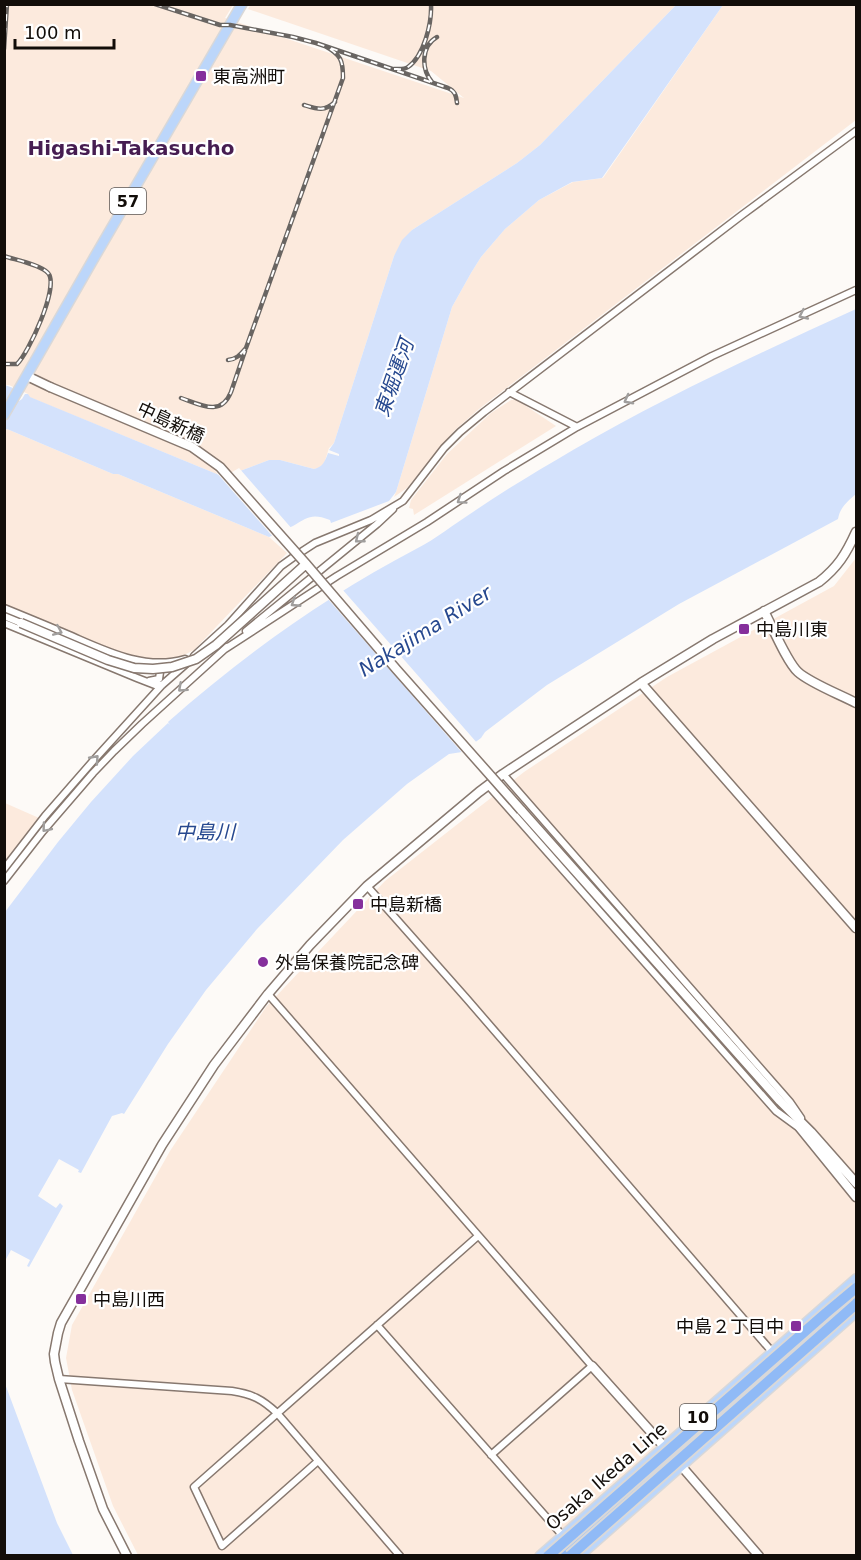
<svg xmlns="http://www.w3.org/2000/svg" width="861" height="1560" font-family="'DejaVu Sans','Noto Sans JP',sans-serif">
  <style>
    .built { fill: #fceadd }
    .water { fill: #d4e2fc }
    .pier { fill: #fdfaf7 }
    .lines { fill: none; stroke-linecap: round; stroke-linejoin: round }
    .street-casing { stroke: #87786f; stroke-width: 9 }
    .secondary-casing { stroke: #87786f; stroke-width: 11 }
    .primary-casing { stroke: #d9d8d8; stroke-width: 12 }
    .highway-casing { stroke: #d9d8d8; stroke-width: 14 }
    .street { stroke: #fff; stroke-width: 6 }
    .secondary { stroke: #fff; stroke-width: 8 }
    .primary { stroke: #bcd6fa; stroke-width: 9 }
    .highway { stroke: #90baf6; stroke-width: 10 }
    .rail-casing { stroke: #696562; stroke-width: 4.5 }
    .rail { stroke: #fff; stroke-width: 2; stroke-dasharray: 7; stroke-linecap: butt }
    .secondary-bridge-casing { stroke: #87786f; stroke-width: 11; stroke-linecap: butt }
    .highway-bridge-casing { stroke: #d9d8d8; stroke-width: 14; stroke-linecap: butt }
    .secondary-bridge { stroke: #fff; stroke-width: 8 }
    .highway-bridge { stroke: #90baf6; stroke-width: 10 }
    .oneway { stroke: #a09e9d }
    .poi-dot { fill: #852f9c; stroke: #fff; stroke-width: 2 }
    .labels { text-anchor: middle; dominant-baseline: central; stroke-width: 4.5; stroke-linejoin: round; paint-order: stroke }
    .shield { fill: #fff; stroke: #595653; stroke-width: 1.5 }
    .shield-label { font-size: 16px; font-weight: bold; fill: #120d09 }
    .poi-label { font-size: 18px; fill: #120d09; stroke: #fff; text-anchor: start }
    .street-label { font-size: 18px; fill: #120d09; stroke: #fff }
    .neighbourhood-label { font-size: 20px; font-weight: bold; fill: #461d51; stroke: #fff }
    .water-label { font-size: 20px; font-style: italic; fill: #26488f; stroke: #fff }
  </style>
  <rect width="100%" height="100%" fill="#fdfaf7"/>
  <path class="built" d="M251,4l425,1 -136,140 -23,18 -105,67 -18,26 -60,187 -5,5 -5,16 -5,4 -5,1 -34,-9h-11l-45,17 -195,-80 -1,-3 -19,-9h-4v-380h228l-8,13 239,80 -33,-27 -183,-62z
    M723,5h133v115l-377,289 -24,21 -48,58 -13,9 2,-5 56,-185 19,-34 10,-16 24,-28 34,-29 34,-18 30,-4z
    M511,400h6l39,26 -142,89 -1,-6 -4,-1 2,-8 36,-46 44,-41z
    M7,429l106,45h5l151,63 18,16 -93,97 -20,10 -27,-1 -33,-8 -109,-46 -1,-171z
    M856,558v997h-718l-25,-49 -41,-116 -6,-32 6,-33 98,-174 96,-144 119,-126 139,-109 143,-95 167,-91z
    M5,803l34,15 -34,43z"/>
  <path class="water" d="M676,5h47l-121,173 -30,4 -33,18 -34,29 -24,28 -10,16 -19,34 -56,185 -7,9 -58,22 -1,-3c-18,-7 -22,-3 -37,6 -8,4 -16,7 -24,11l-151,-63h-5l-106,-45 -2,1v-45l8,3 -4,7 10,6 3,-2 3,-5h3l2,3 194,80 45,-17h11l34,9c9,-2 11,-8 14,-16l11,3v-2l-10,-4 5,-7 60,-187 8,-16 10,-10 105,-67 23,-18z
    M856,309v185c-8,7 -16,13 -18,25l-159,85 -132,81 -62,47 -4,6 -19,14 -13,2 -42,30 -64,56 -86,89 -51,61 -38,54 -44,70 -2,-1 -10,3 -31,57 -3,-1 1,-2 -20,-11 -21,37 18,12 4,-5 3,3 -34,61 -2,-1 3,-6 -19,-10 -6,11v-349l53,-70 33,-40 42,-46 35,-33 2,2 -2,-3c76,-67 158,-126 248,-173 20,-10 38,-25 57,-37 32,-22 66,-42 100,-62 91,-53 187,-97 283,-141z
    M4,1381l53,142 16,32h-68z"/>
  <path class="pier" d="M239,468l54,62 -19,8 -59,-67 12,4z
    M342,589l136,155 -14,11 -137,-157z"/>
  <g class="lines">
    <defs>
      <path id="street" d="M509,392l68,35
        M4,608c22,9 44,18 65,27 37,16 76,36 116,24
        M4,616l17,7
        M4,623l133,55 18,7h7
        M246,631l131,-107 16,-15
        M225,649l112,-73 90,-54 77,-51 73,-44 135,-71 144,-66
        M194,656l34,-31 53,-59 14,-10 20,-13 56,-23 32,-19 41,-53 16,-16 24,-20 258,-197 114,-84
        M149,681l10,-2 1,-7 -4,-6
        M503,774l287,328 11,16
        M488,785l288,326 26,19
        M4,869l41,-53 48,-55 69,-76 25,-22
        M4,881l39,-50 50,-58 21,-22 28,-27 85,-77
        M367,886l100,113 319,369
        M268,994l324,372 -101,89
        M377,1325l186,211
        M59,1379l173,12c20,3 30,8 45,22l123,143
        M318,1461l-96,85 -28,-59 284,-251"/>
      <path id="secondary" d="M27,376l23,11
        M764,611c8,15 23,51 34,61 12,11 43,23 58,31
        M641,683l215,245
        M521,810l259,291 31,31 45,51
        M800,1128l56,69
        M592,1366l76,85
        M677,1461l82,95
        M127,1556l-24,-47 -24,-68 -20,-62 -4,-17 -1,-8 4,-21 3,-10 101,-178 52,-80 54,-71 42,-49 57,-59 112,-94 24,-18 138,-91 72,-44 106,-57c19,-15 27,-28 37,-50"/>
      <path id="primary" d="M4,415l90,-157 148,-254
        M540,1556l316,-277
        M579,1556l277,-244"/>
      <path id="highway" d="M843,1308l13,-11
        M558,1556l114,-100"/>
    </defs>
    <use href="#street" class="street-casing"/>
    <use href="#secondary" class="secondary-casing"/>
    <use href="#primary" class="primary-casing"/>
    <use href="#highway" class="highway-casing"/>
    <use href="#street" class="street"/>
    <use href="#secondary" class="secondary"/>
    <use href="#primary" class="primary"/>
    <use href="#highway" class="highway"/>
    <defs>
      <path id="rail" d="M155,4l65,21h10l63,12 23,6 132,45c7,3 8,7 9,15
        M4,49l3,-45
        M394,69c5,0 10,1 14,-2 16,-11 24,-44 23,-63
        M432,82c-11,-13 -11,-36 5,-45
        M304,105c13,4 20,7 31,-3
        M4,256c12,4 37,9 44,17 12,13 -20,81 -31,91h-13
        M228,360c9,-1 12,-5 18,-12l97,-270c0,-18 -2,-23 -18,-32
        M181,398c20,7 40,19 50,-6l14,-41"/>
    </defs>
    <use href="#rail" class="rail-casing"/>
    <use href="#rail" class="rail"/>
    <defs>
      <path id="secondary-bridge" d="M50,387l142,60 28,20 86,97 91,106 124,140
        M21,623l87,37 26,8 19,1 19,-2 24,-8 20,-14 90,-81"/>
      <path id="highway-bridge" d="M548,1556l278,-243 30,-25
        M570,1556l286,-252"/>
    </defs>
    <use href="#secondary-bridge" class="secondary-bridge-casing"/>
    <use href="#highway-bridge" class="highway-bridge-casing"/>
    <use href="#secondary-bridge" class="secondary-bridge"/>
    <use href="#highway-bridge" class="highway-bridge"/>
  </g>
  <defs><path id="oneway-chevron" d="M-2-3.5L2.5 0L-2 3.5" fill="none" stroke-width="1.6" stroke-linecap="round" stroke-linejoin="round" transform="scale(1.5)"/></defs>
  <g class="oneway">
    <use href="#oneway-chevron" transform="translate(803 315) rotate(155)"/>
    <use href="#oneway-chevron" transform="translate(628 400) rotate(152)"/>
    <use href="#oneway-chevron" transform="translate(461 500) rotate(146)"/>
    <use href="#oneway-chevron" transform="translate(359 539) rotate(141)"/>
    <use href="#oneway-chevron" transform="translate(295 603) rotate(147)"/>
    <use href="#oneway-chevron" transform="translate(58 631) rotate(23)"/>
    <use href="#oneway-chevron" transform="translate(182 688) rotate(138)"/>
    <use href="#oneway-chevron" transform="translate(95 759) rotate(-48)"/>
    <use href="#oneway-chevron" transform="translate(46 828) rotate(130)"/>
  </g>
  <g class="poi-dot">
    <rect x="195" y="70" width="12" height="12" rx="3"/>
    <rect x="738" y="623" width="12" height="12" rx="3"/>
    <rect x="352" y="898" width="12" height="12" rx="3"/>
    <circle cx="263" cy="962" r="6"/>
    <rect x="75" y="1293" width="12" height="12" rx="3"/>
    <rect x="790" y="1320" width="12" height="12" rx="3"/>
  </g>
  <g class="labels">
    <g class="shield">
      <rect x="110" y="188" width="36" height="26" rx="4.5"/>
      <rect x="680" y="1404" width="36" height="26" rx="4.5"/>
    </g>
    <g class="shield-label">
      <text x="128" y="201">57</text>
      <text x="698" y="1417">10</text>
    </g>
    <g class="poi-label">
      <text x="213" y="76">東高洲町</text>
      <text x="756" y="629">中島川東</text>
      <text x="370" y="904">中島新橋</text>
      <text x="275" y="962">外島保養院記念碑</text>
      <text x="93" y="1299">中島川西</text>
      <text x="784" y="1326" text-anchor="end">中島２丁目中</text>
    </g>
    <g class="street-label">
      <text transform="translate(171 422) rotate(25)">中島新橋</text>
      <text transform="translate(606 1476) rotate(-41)">Osaka Ikeda Line</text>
    </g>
    <g class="neighbourhood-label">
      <text x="131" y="148">Higashi-Takasucho</text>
    </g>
    <g class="water-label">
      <text transform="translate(394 378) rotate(-71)">東堀運河</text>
      <text transform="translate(425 631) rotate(-32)">Nakajima River</text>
      <text x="205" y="832">中島川</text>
    </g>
  </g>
  <rect width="861" height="1560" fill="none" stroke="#120d09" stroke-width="12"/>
  <path d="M15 39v9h99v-9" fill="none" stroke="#120d09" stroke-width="3"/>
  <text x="24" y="39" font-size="18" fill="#120d09" stroke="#ffffff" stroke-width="4.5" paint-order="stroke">100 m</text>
</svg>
